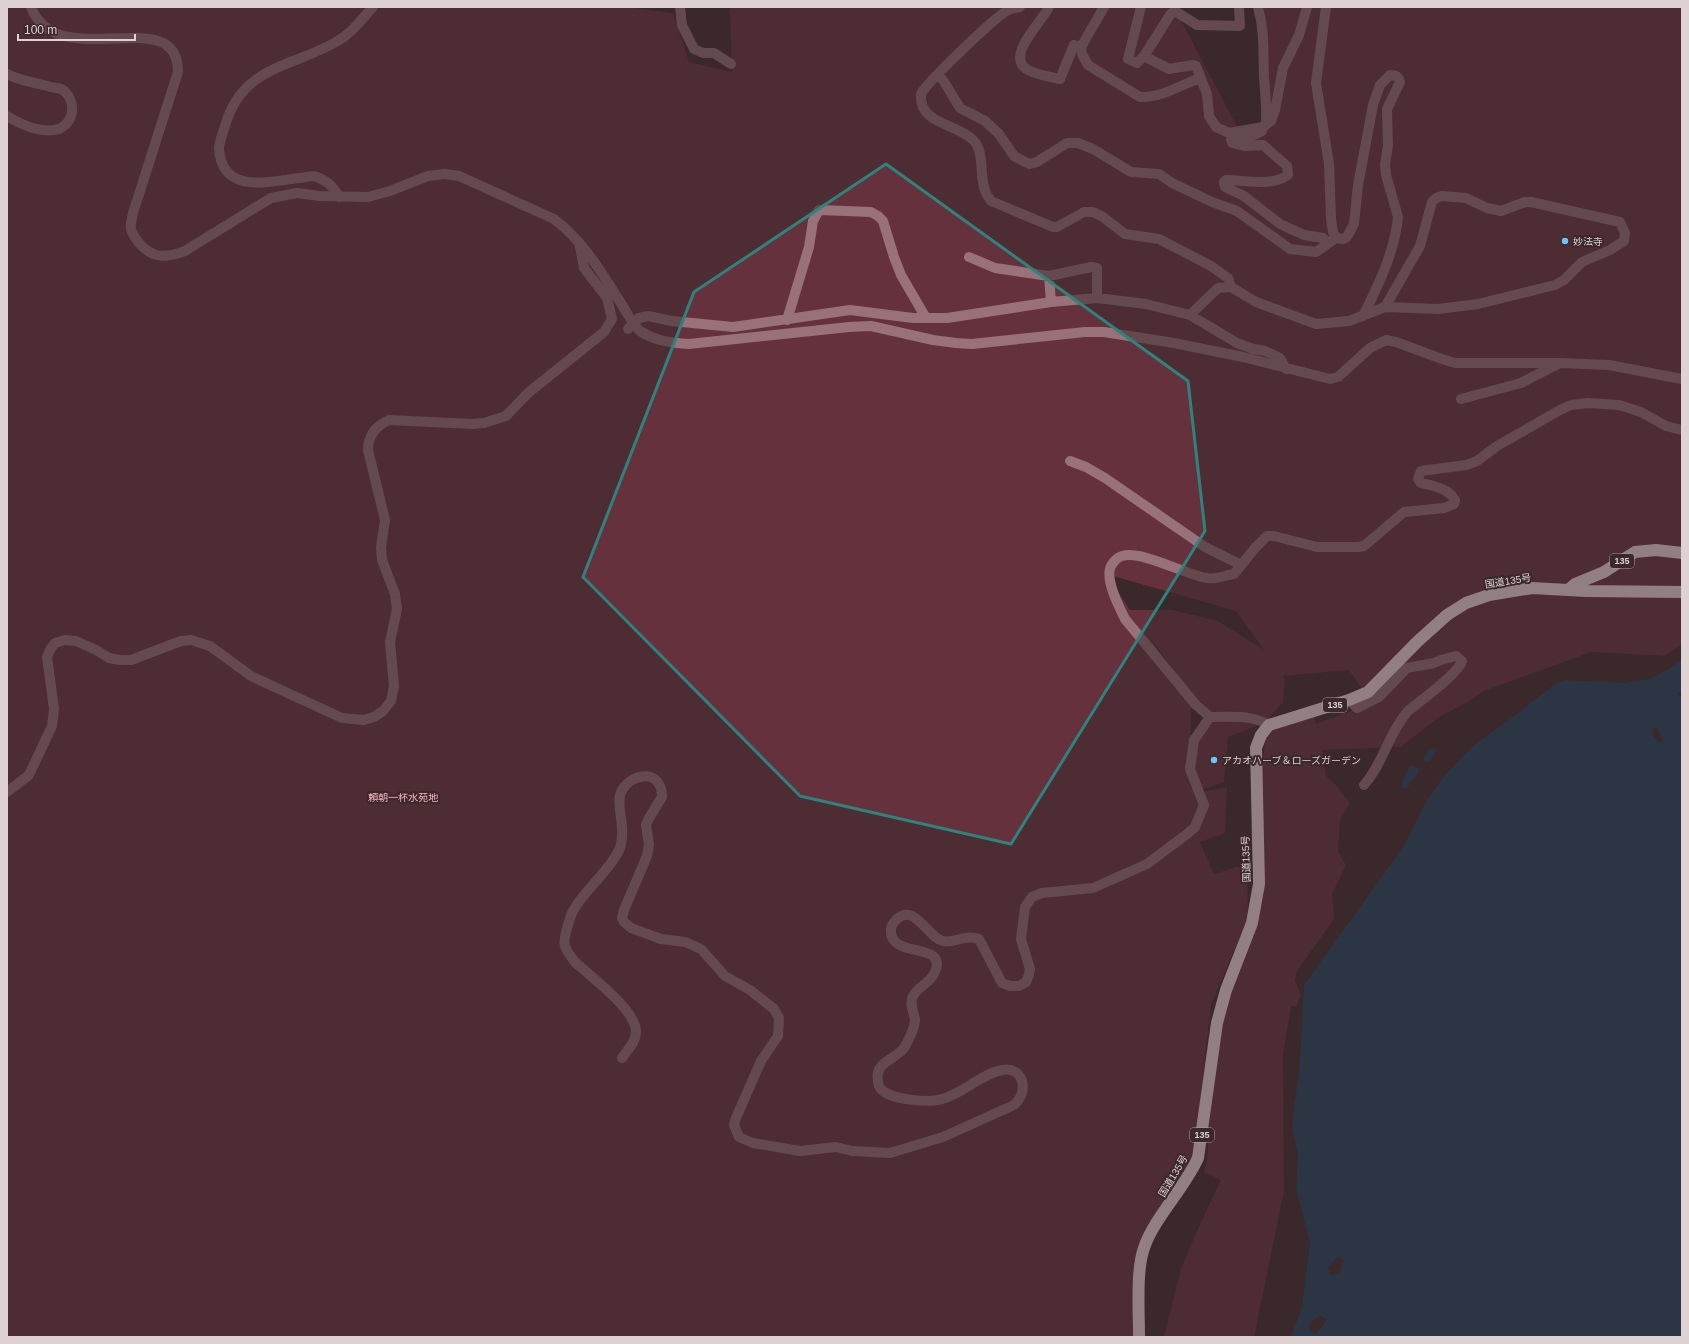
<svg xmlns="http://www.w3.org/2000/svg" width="1689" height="1344" font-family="Helvetica,'Noto Sans JP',sans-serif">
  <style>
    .green { fill: #65313c; fill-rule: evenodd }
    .water { fill: #1a4660; fill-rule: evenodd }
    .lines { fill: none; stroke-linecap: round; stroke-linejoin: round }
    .minor { stroke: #987278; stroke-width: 10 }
    .highway { stroke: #fce8ea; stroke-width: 12 }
    .minor-bridge { stroke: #987278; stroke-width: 10 }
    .marked { fill: none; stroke: #2e847d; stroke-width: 3; stroke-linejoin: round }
    .poi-dot { fill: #72c1f5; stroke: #3b282b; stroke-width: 1.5 }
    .labels { text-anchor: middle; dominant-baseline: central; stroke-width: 4; stroke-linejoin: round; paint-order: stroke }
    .shield { fill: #3b282b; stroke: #ad9fa1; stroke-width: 1 }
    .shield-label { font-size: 9px; font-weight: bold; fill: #ded2d3 }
    .poi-label { font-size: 10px; fill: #ded2d3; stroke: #3b282b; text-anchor: start }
    .street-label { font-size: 10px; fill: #ded2d3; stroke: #3b282b }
    .park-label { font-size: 10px; fill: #f9b2be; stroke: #3b282b }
  </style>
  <rect width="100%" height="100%" fill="#3b282b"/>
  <path class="green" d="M7,7h619l47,6 16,49 43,10 -2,-62 2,-3h442l59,112 5,8 9,1 20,-9 -7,-112h422v637l-18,12 -73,-4 -107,39 -16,11 -29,15 -38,30 -79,3 4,26 10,9 14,18 -10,17 -2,32 8,13 -14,29 2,25 -37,52 -2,10 6,14 -4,11h-6l-8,49 1,136 -30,146h-90l17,-68 19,-45 21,-44 -17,-8 3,-13 8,-118 44,-157 3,-113 5,-52 -14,8 -25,10 -4,45 -23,8 1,2 25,-5 -2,46 -25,9 14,32 22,-7 11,-1 1,51 -37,88 -19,166 -50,75 -10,75 1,16h-1126zM1106,574l130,37 28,39 -46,-29 -46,-11h-42zM1146,632l58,80 -14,57 1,-70zM1349,670l23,33 -56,21 -2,-8 -46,3 15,-17 2,-23 -2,-3z"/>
  <path class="water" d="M1682,659v33l-5,1 5,6v638h-391l11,-30 8,-64 -14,-55 2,-34 -6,-26 8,-67 4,-76 100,-139 22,-44 18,-26 29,-30 48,-35 34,-27 10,-4 60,3 25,-4 20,-11zM1655,728h2l6,11 -3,4 -6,-6 -1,-6zM1338,1257l6,3 -4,12 -8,3 -3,-2 -1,-6zM1320,1316l5,2 1,3 -3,5 -8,8 -5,-4 -1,-4 3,-5z
    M1432,748l4,1 -1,5 -5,7 -4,1 -3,-3 5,-9z
    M1411,765l8,4 -1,4 -12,16 -4,-1c0,-10 4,-16 9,-23z"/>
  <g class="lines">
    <path class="minor" d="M31,7c26,69 147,-7 147,65l-45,141c-1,5 -3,12 -2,16 1,5 5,10 8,14 14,16 27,15 46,8l86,-53 26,-5 23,3 48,1 22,-6 38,-15 17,-2 14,2 95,43c29,22 46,51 65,81 5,8 14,25 21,31 15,10 32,12 49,13l160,-17 22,-1 62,14 23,3 16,1 113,-12h19l70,11 69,14 87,22 8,-2 32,-29 16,-8 10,2 46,17 13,4h105l49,2 73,14
      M680,7l2,18 12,24 9,4h11l17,11
      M1020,7c-3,1 -8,1 -12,3 -12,6 -82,73 -87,84 -2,31 34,28 52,46 13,13 5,37 13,53 1,3 4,6 5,8l62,26h4l27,-15h9l10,5 22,17 34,5 52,27 17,12 3,9
      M1049,7c-7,15 -47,51 -19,64 9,4 20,6 30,8l14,-34 7,2
      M1104,7l-23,40 1,7 6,11 52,32c21,1 41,-12 60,-19
      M1141,7l-13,52 9,4 7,-7
      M1175,7v4l22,14 43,1 -1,-19
      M1258,7c7,26 5,45 6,70 1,16 3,31 2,47
      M1326,7l-10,76 13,81 2,55 2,13 3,6
      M1175,11l-5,4 -26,41 25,13 24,-4 3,1 11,28 2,22 7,11 13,6 34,-6 8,-6 4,-11 8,-42 16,-33 8,-28
      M7,74c13,7 30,9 44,13 4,1 9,1 12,3 15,12 11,37 -9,40 -16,2 -34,-6 -47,-14
      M937,75l6,5 17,28 25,13 14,13 15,22 11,6 5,2 7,-2 30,-19h11l15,6 38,23 28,2 13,9 40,19 25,9 53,38 26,3 20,-14 7,1 4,-2 7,-13 4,-39 15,-80 7,-20 10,-10c6,0 8,1 10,7l-13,27 1,36 -3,20 1,10 12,42c-3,34 -20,69 -35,99
      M1262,131l-14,7 -17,2 1,3 12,3 19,-1 24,21 1,9c-17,12 -42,5 -62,5l-2,2 1,5 19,9 36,28 24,11 19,3 5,5
      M1442,196l24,2 21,10 14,3 24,-9h6l89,20 5,11 -1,8 -14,9 -28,12 -18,18 -9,5 -77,19 -40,5 -53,-2 35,-61 12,-44 4,-4z
      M339,197c-5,-10 -14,-18 -25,-21 -4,0 -10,2 -15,2 -31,4 -77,16 -80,-29 0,-7 4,-16 6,-23 17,-60 65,-58 111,-84 15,-8 25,-22 37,-35
      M969,257l26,11 54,8 42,-9 6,1v30
      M1049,276l2,26
      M1190,315l28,-27 13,-1 25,15 60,22 33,-3 36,-14
      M639,318l9,-2 24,5 61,6 117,-17 63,8h34l104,-16 46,-4 49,6 44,11 47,28 16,6 12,2 15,7 6,11
      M787,320l22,-73 4,-26 6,-11 52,2 7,4 5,5 11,36 7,18 25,43
      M1461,399l60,-16 37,-19
      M1070,461l16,6 19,11 100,69 36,18
      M1349,700l8,8 22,-11 28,-29 27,-5 7,-3 15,-4 6,5c-4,13 -42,40 -54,50 -20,23 -25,53 -44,74
      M1269,725c-20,-11 -37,-8 -59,-8l-14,-12 -71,-86c-6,-12 -23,-44 -12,-56 2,-3 5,-6 9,-7 20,-6 64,19 85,22 8,2 19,-3 27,-4l21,-26 12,-12h7l43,11h41l6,-1 40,-34 40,-4 10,-4 1,-4c-7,-12 -21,-14 -34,-17l-3,-4 3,-8 45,-6 11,-4 20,-15 63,-36 11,-5 17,-2 31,2 22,7 25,14 16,4
      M7,792l22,-17 23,-49 2,-17 -7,-52 4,-9 4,-5 10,-3 11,1 20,9 13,8 11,2h11l50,-19 10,-1 19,6 41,30 91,42 22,2 10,-3 9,-6 8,-10 3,-15 -4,-44 7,-33 -2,-15 -13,-34 -1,-13 4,-27 -17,-70c0,-14 8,-24 21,-30l84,4 11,-1 22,-7 22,-23 76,-61 8,-13 -5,-21 -23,-30 -5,-26
      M622,1058c5,-8 15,-17 14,-27 -1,-22 -45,-54 -61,-69 -4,-5 -8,-10 -10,-16 -2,-6 1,-12 2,-18 2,-5 3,-12 6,-17 12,-22 35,-38 46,-61 9,-21 -5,-46 3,-60 12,-19 40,-20 40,7l-13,21 -3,7 3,20 -2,11 -23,54 -2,8 2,4 7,6 30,11 24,3 16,7 24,27 25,14 24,19 5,9 -1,18 -17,25 -25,57 -2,7 5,12 14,6 47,8 36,-4 16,4 38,2 53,-16 71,-32c16,-14 9,-39 -12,-35 -23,5 -38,23 -60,29 -12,4 -52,1 -61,-10 -2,-2 -3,-5 -3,-8 -4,-19 17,-21 26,-33 4,-6 11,-21 11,-28 -1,-8 -6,-16 -2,-24 6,-11 19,-13 23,-27 9,-27 -48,-10 -45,-40 0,-4 3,-7 6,-10 18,-16 30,18 46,22 11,3 20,-7 36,-2l23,44 8,3h9l7,-4 3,-7 1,-6 -9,-30 4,-32 7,-10 10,-4 51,-5 54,-24 40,-30 8,-7 9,-22 -14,-36 4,-29 16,-23"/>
    <path class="highway" d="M1568,590l7,-6 29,-12 31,-20 21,-2 26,3
      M1139,1337c0,-25 -3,-67 5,-89 10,-30 40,-59 54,-90l19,-135 9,-33 26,-67 7,-39 -3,-136 5,-13 8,-10 80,-25 19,-8 49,-50 30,-27 19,-12 23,-8 43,-7 54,3 96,1"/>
    <path class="minor-bridge" d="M628,329l11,-11"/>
  </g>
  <path d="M0 0H1689V1344H0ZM886,164l302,217 17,150 -194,313 -211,-48 -217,-219 111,-285z" fill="#3b282b" fill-opacity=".55" fill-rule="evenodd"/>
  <path class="marked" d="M886,164l302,217 17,150 -194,313 -211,-48 -217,-219 111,-285z"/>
  <g class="poi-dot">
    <circle cx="1565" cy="241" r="4"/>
    <circle cx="1214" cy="760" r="4"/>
  </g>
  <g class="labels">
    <g class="shield">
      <rect x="1610" y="554" width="24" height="14" rx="3"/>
      <rect x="1323" y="698" width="24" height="14" rx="3"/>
      <rect x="1190" y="1128" width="24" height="14" rx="3"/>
    </g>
    <g class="shield-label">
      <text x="1622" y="561">135</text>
      <text x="1335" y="705">135</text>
      <text x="1202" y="1135">135</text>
    </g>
    <g class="poi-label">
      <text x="1573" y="241">妙法寺</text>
      <text x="1222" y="760">アカオハーブ＆ローズガーデン</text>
    </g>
    <g class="street-label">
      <text transform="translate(1508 581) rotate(-9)">国道135号</text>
      <text transform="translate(1246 859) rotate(-92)">国道135号</text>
      <text transform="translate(1173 1176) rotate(-59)">国道135号</text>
    </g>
    <g class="park-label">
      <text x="403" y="797">頼朝一杯水苑地</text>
    </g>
  </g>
  <rect width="1689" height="1344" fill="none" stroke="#ded2d3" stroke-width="16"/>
  <path d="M18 34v6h117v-6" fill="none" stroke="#ded2d3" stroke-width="2"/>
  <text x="24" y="34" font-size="12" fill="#ded2d3" stroke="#3b282b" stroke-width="3" paint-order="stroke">100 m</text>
</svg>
